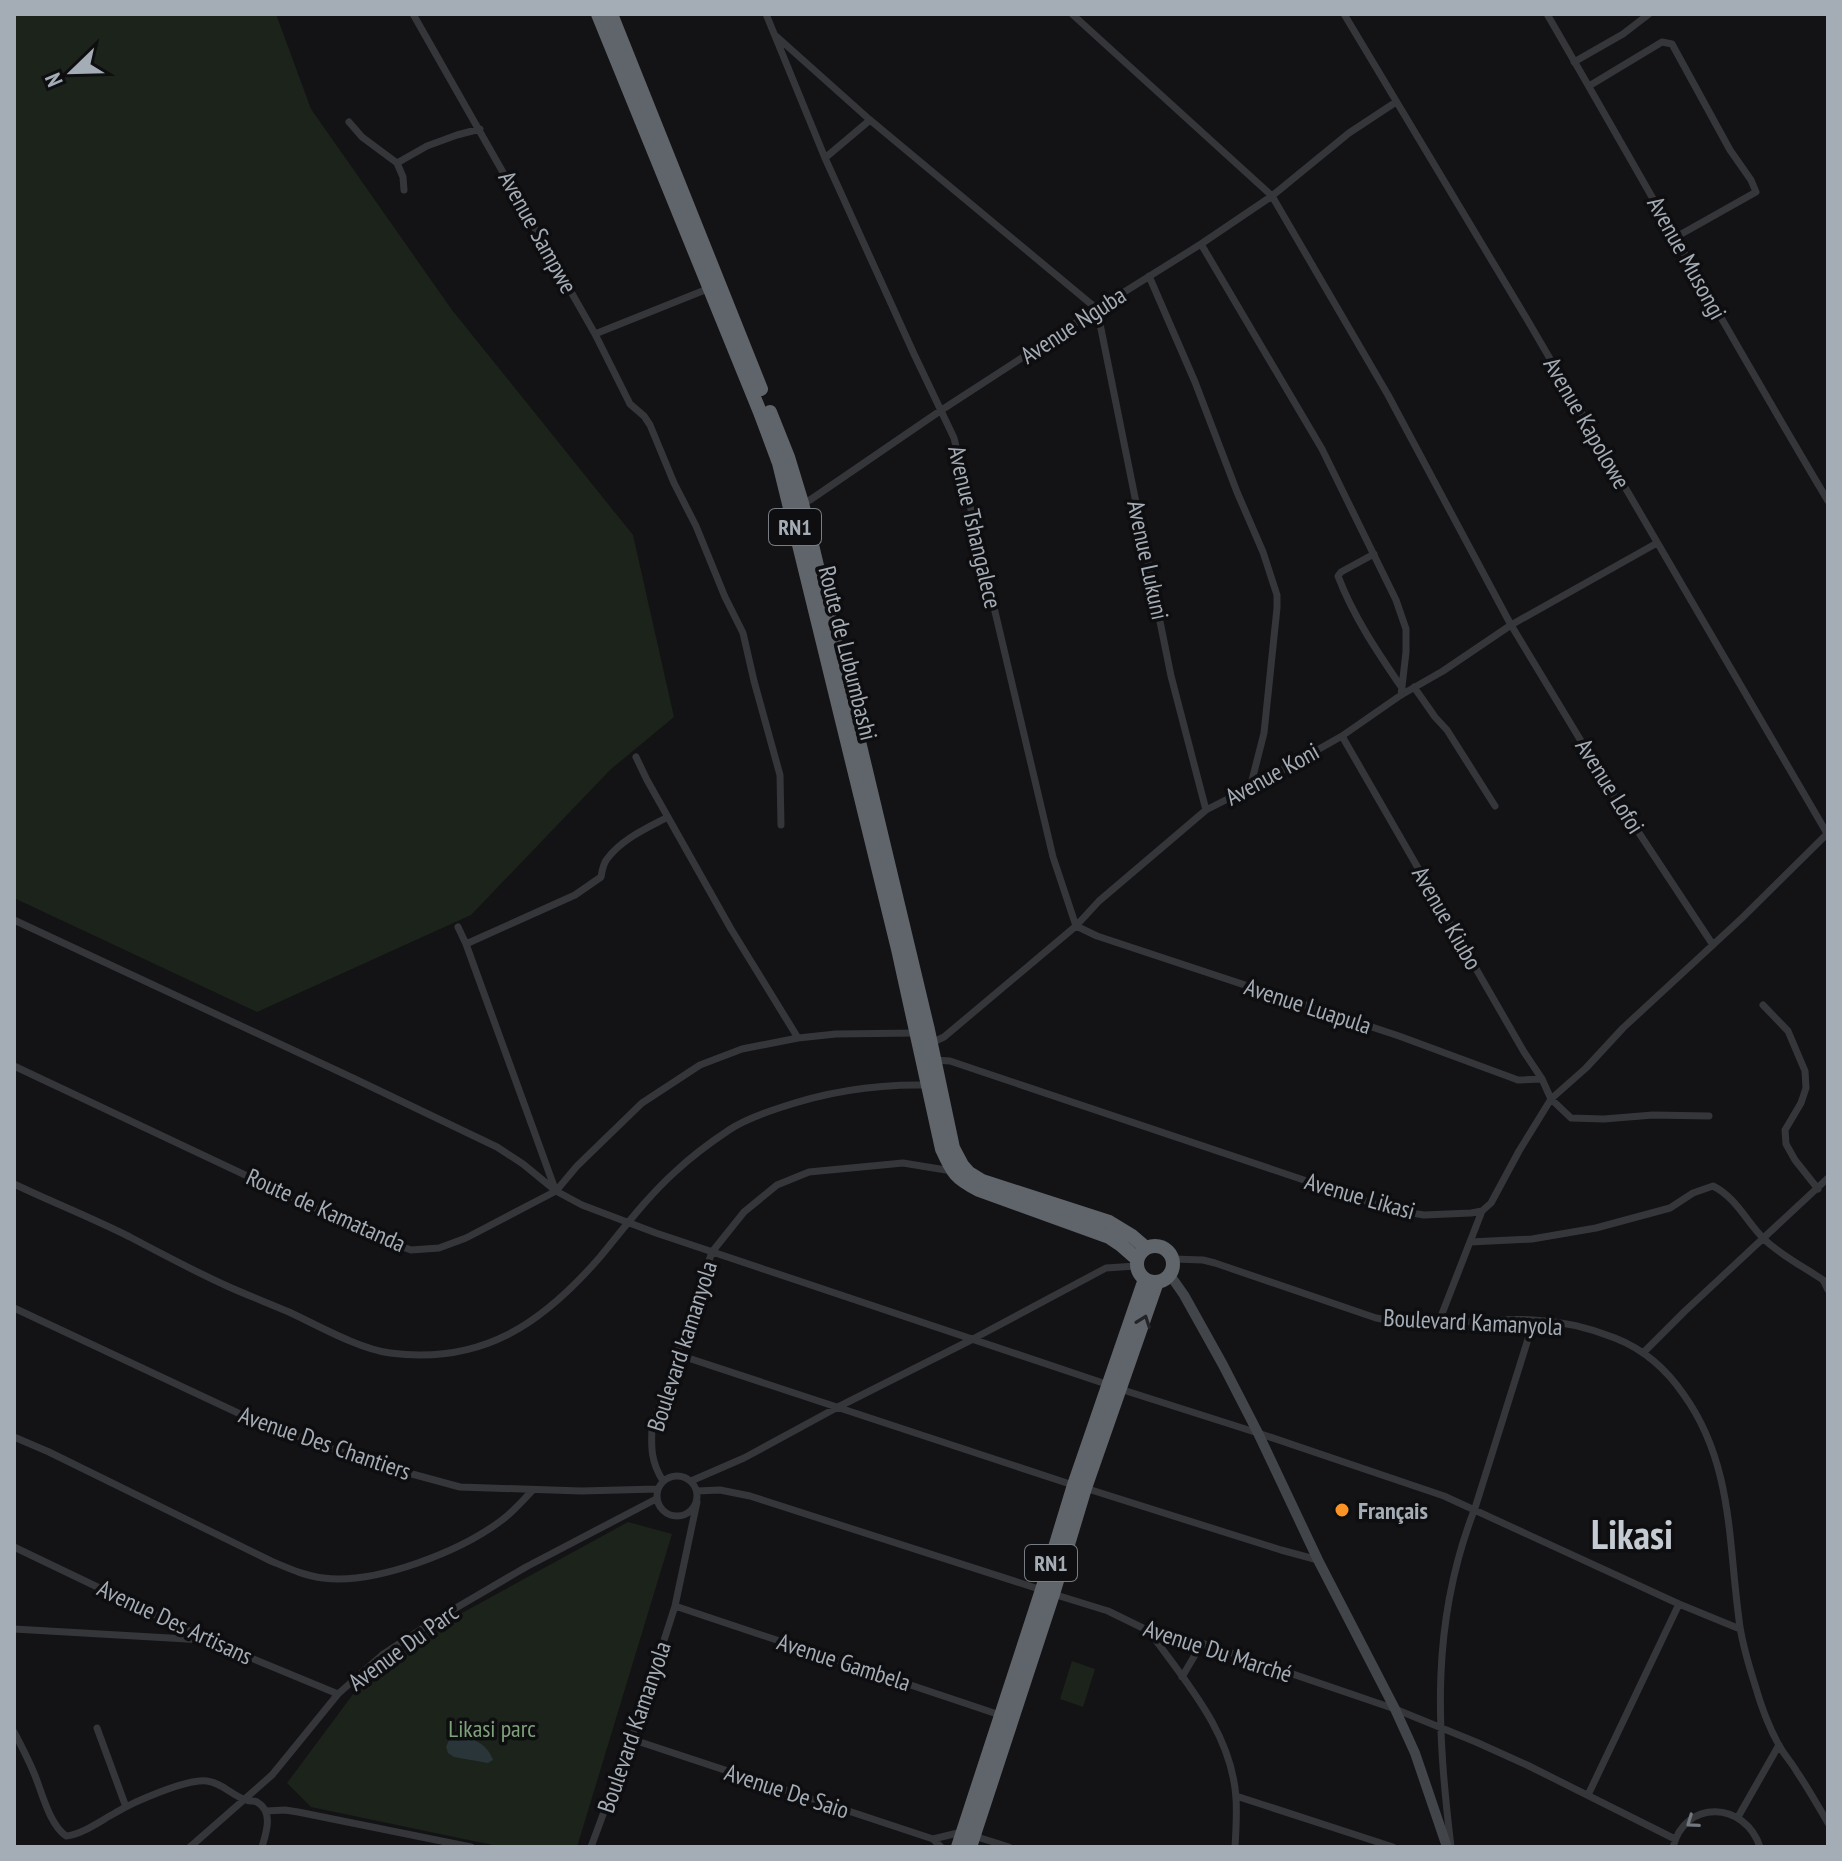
<svg xmlns="http://www.w3.org/2000/svg" width="1842" height="1861" font-family="'PT Sans Narrow',sans-serif">
  <style>
    .green { fill: #1b231b }
    .water { fill: #293539 }
    .lines { fill: none; stroke-linecap: round; stroke-linejoin: round }
    .street { stroke: #34363a; stroke-width: 7 }
    .secondary { stroke: #42454a; stroke-width: 10 }
    .highway { stroke: #60656c; stroke-width: 14 }
    .oneway { stroke: #222427 }
    .oneway2 { stroke: #72777e }
    .poi-dot { fill: #fb9325; stroke: #0e0e10; stroke-width: 3 }
    .labels { text-anchor: middle; dominant-baseline: central; stroke-width: 7; stroke-linejoin: round; paint-order: stroke }
    .shield { fill: #0e0e10; stroke: #777d84; stroke-width: 2 }
    .shield-label { font-size: 22px; font-weight: bold; fill: #a4acb6 }
    .street-label { font-size: 24px; fill: #a4acb6; stroke: #0e0e10 }
    .poi-label { font-size: 24px; font-weight: bold; fill: #a4acb6; stroke: #0e0e10; text-anchor: start }
    .park-label { font-size: 24px; fill: #7ea27a; stroke: #0e0e10 }
    .town-label { font-size: 40px; font-weight: bold; fill: #c5cbd2; stroke: #0e0e10 }
  </style>
  <rect width="100%" height="100%" fill="#131315"/>
  <path class="green" d="M14,14h262l35,95 141,201 181,225 41,182 -64,53 -139,145 -214,97 -243,-114z
    M628,1522l44,12 -95,313h-75l-191,-40 -24,-24 93,-125z
    M1072,1661l23,8 -12,38 -23,-8z"/>
  <path class="water" d="M457,1736c15,0 31,9 36,24l-5,3 -34,-6 -6,-4 -2,-6 3,-7z"/>
  <g class="lines">
    <path class="street" d="M413,14l182,320 115,-46
      M766,14l59,144 89,196 40,84 99,419 23,69 21,10 302,100 119,44 24,-1
      M1072,14l200,182 116,199 123,230 99,164 103,156
      M1344,14l184,307 300,514
      M1547,14c94,162 185,326 281,487
      M776,36l94,84 227,189 74,367 35,134
      M1574,62l49,-28 26,-20
      M1589,86l73,-44 10,2 58,106 21,30 5,12 -80,45
      M349,122l13,15 35,26 30,-17 30,-11 23,-6
      M825,158l45,-38
      M397,163l6,14 1,13
      M1201,244l121,205 74,151 10,29v23l-5,43
      M1149,276l46,106 42,110 26,60 14,43v13l-13,125 -14,55
      M595,334l35,70 14,12 6,9 24,58 22,43 29,71 18,36 11,48 26,94 1,50
      M800,504l10,-4 130,-89 157,-102 104,-65 71,-48 77,-63 47,-31
      M1374,554l-33,18 -3,4c15,40 40,77 64,112
      M1414,687l21,30 12,13 48,76
      M1342,736l182,316 18,27 9,20 20,19 33,1 49,-4 56,1
      M636,757l11,23 84,149 67,109
      M14,920l341,159 142,68 26,17 33,27 26,14 74,28 453,152
      M458,927l8,17 89,245
      M466,944l109,-49 26,-18c1,-6 2,-13 6,-18 15,-20 40,-31 61,-42
      M1763,1005l25,26 17,40 1,17 -5,15 -16,27 1,14 9,16 23,29
      M929,1044l15,-7 132,-111 23,-25 107,-91 55,-28 81,-46 59,-41 42,-24 68,-46 146,-82
      M934,1060l16,1 443,149 31,5 47,-2 11,-2 9,-8 28,-52 32,-52 35,-31 37,-40 119,-110 85,-84
      M14,1066l367,173 30,11 28,-2 27,-10 90,-47 21,-25 65,-63 58,-38 42,-16 56,-11 38,-4 81,-1
      M14,1184c38,18 78,34 116,53 32,17 64,34 97,49 20,9 41,17 62,26 28,13 70,37 101,41 92,12 152,-29 210,-96 24,-29 48,-61 76,-86 16,-15 35,-29 53,-41 15,-10 32,-16 50,-22 49,-17 97,-24 148,-23
      M1470,1242l62,-3 64,-11 74,-20 23,-15 20,-7c24,12 34,37 52,54 17,16 39,27 58,40l5,10
      M1173,1259l30,1 12,3 161,55c18,3 36,6 54,6 34,0 69,-7 103,-4 26,1 57,8 82,18 28,11 52,32 69,57 50,70 44,150 56,232 3,19 9,39 15,58 6,21 14,43 25,62 5,9 12,16 17,25 11,16 21,34 31,51
      M14,1308l239,112 122,44 85,23 121,4 76,-2
      M1438,1324l44,-113
      M1643,1353l42,-42 143,-133
      M676,1354l397,131
      M1120,1389l138,44 186,63 235,108 61,25
      M14,1437l35,15 222,109c17,7 34,15 52,17 53,7 138,-27 179,-58 11,-8 21,-20 31,-30
      M657 1496a20 20 0 1 1 40 0a20 20 0 1 1-40 0Z
      M663,1481c-12,-19 -12,-33 -11,-54l60,-175 32,-40 33,-27 32,-13 94,-9 49,8
      M691,1481l53,-23 94,-51 133,-67 135,-72 30,-2
      M1085,1488l196,62 37,10
      M697,1491l23,-1 30,6 292,94
      M14,1547l196,94 128,53
      M1053,1594l55,17 41,20 53,12 193,66 81,33 51,23 148,74
      M675,1606l328,110
      M14,1629l190,11
      M1149,1631c36,50 83,102 87,167 1,16 0,33 -1,49
      M1182,1677l20,-34
      M97,1728l29,79
      M14,1732c7,13 14,27 20,41 8,19 15,51 32,63 17,-2 34,-15 49,-23 18,-11 73,-35 92,-32 16,2 25,15 39,19 5,2 7,0 11,2 17,10 9,31 5,45
      M631,1739l302,100 8,8
      M1588,1795l91,-191
      M1236,1796l157,51
      M266,1811l19,-1 13,2 173,35
      M1738,1817l41,-72
      M974,1836l35,11
      M933,1839l29,-7
      M190,1847l82,-72 66,-81 44,-39 55,-36 89,-52 130,-68
      M591,1847l50,-135 34,-106 22,-104
      M1451,1847c-14,-119 -21,-224 24,-339l59,-188
      M1673,1847c12,-48 72,-46 87,0"/>
    <path class="secondary" d="M1170,1275l14,20 39,70 35,68 60,127 77,149 20,44 32,94"/>
    <path class="highway" d="M598,14l162,398 19,51 119,486 44,200c11,24 13,29 37,41l130,47 12,8 16,14
      M611,14l150,375
      M770,412l18,45 14,46 126,527 25,118 9,17 7,8 13,8 127,41 23,14 14,12
      M1137 1264a18 18 0 1 1 36 0a18 18 0 1 1-36 0Z
      M958,1847l84,-257 32,-105 71,-206
      M970,1847l83,-253 32,-106 72,-206"/>
  </g>
  <defs><path id="oneway-chevron" d="M-2-3.5L2.5 0L-2 3.5" fill="none" stroke-width="1.6" stroke-linecap="round" stroke-linejoin="round" transform="scale(2)"/></defs>
  <use class="oneway" href="#oneway-chevron" transform="translate(1144 1321) rotate(-70)"/>
  <use class="oneway2" href="#oneway-chevron" transform="translate(1692 1822) rotate(145)"/>
  <circle class="poi-dot" cx="1342" cy="1510" r="8"/>
  <g class="labels">
    <g class="shield">
      <rect x="769" y="509" width="52" height="36" rx="6"/>
      <rect x="1025" y="1545" width="52" height="36" rx="6"/>
    </g>
    <g class="shield-label">
      <text x="795" y="527">RN1</text>
      <text x="1051" y="1563">RN1</text>
    </g>
    <g class="street-label">
      <text transform="translate(538 232) rotate(61)">Avenue Sampwe</text>
      <text transform="translate(1687 258) rotate(61)">Avenue Musongi</text>
      <text transform="translate(1073 325) rotate(-33)">Avenue Nguba</text>
      <text transform="translate(1587 423) rotate(60)">Avenue Kapolowe</text>
      <text transform="translate(975 527) rotate(77)">Avenue Tshangalece</text>
      <text transform="translate(1148 560) rotate(78)">Avenue Lukuni</text>
      <text transform="translate(848 653) rotate(76)">Route de Lubumbashi</text>
      <text transform="translate(1272 774) rotate(-29)">Avenue Koni</text>
      <text transform="translate(1610 786) rotate(58)">Avenue Lofoi</text>
      <text transform="translate(1447 918) rotate(60)">Avenue Kiubo</text>
      <text transform="translate(1308 1006) rotate(18)">Avenue Luapula</text>
      <text transform="translate(1360 1196) rotate(16)">Avenue Likasi</text>
      <text transform="translate(326 1210) rotate(24)">Route de Kamatanda</text>
      <text transform="translate(1473 1322) rotate(3)">Boulevard Kamanyola</text>
      <text transform="translate(682 1346) rotate(-72)">Boulevard kamanyola</text>
      <text transform="translate(325 1443) rotate(19)">Avenue Des Chantiers</text>
      <text transform="translate(175 1622) rotate(25)">Avenue Des Artisans</text>
      <text transform="translate(403 1647) rotate(-36)">Avenue Du Parc</text>
      <text transform="translate(1218 1651) rotate(18)">Avenue Du Marché</text>
      <text transform="translate(844 1662) rotate(18)">Avenue Gambela</text>
      <text transform="translate(634 1727) rotate(-71)">Boulevard Kamanyola</text>
      <text transform="translate(787 1791) rotate(18)">Avenue De Saio</text>
    </g>
    <g class="poi-label">
      <text x="1358" y="1510">Français</text>
    </g>
    <g class="park-label">
      <text x="492" y="1728">Likasi parc</text>
    </g>
    <g class="town-label">
      <text x="1632" y="1534">Likasi</text>
    </g>
  </g>
  <rect width="1842" height="1861" fill="none" stroke="#a4acb6" stroke-width="32"/>
  <g transform="translate(72 72) rotate(247)" stroke="#0e0e10" stroke-width="6" paint-order="stroke">
  <path d="M0-6L14 30L0 20L-14 30Z" fill="#a4acb6"/>
  <text y="-12" font-size="22" font-weight="bold" text-anchor="middle" fill="#a4acb6">N</text>
  </g>
</svg>
